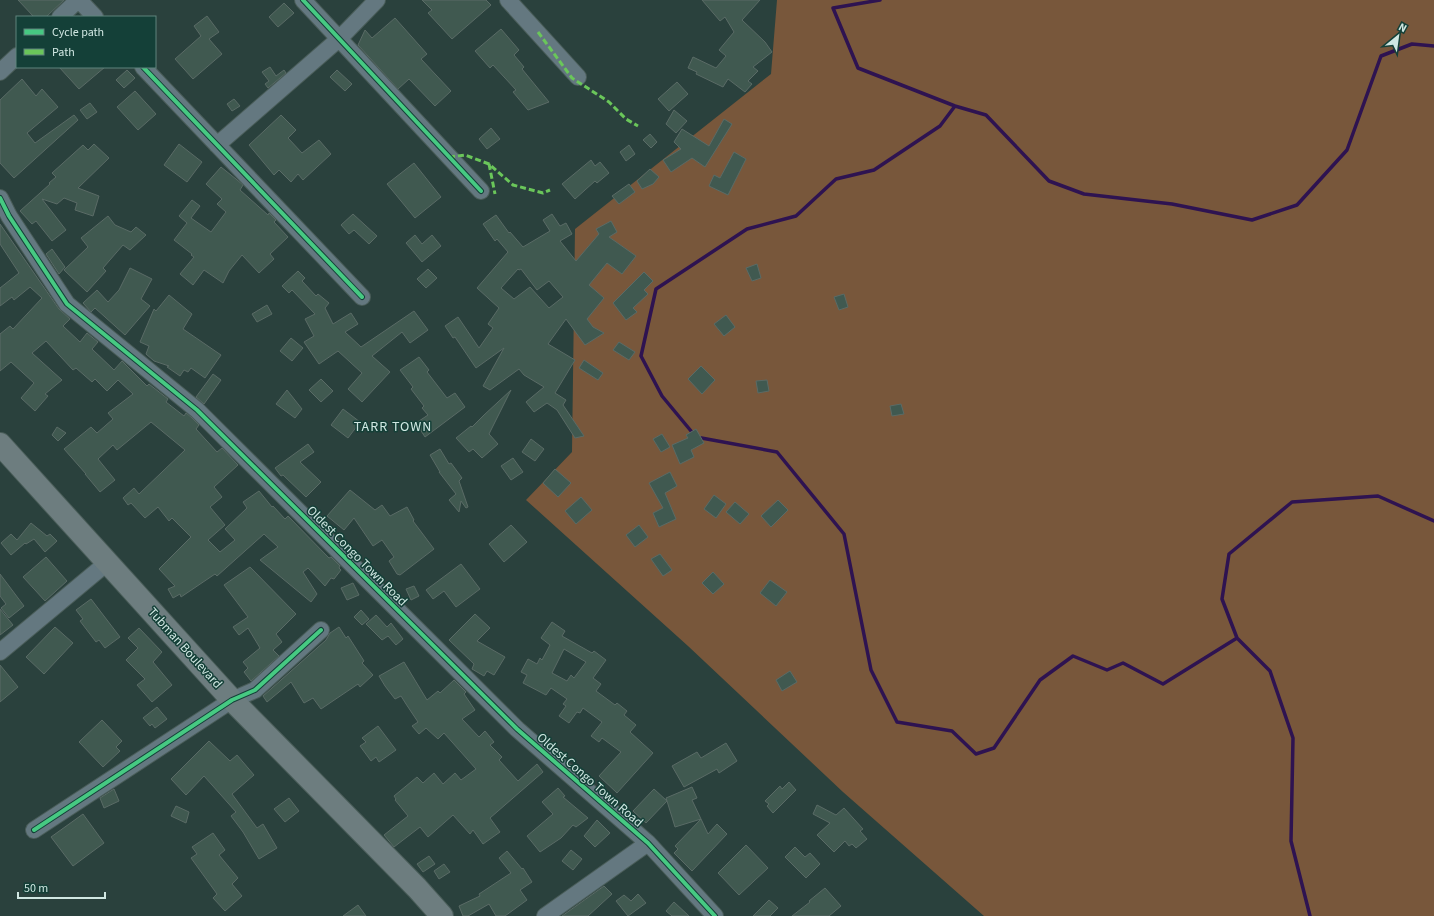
<svg xmlns="http://www.w3.org/2000/svg" width="1434" height="916" font-family="'Source Sans 3',sans-serif">
  <style>
    .green { fill: #78573b }
    .lines { fill: none; stroke-linecap: round; stroke-linejoin: round }
    .stream { stroke: #2e1351; stroke-width: 3.5 }
    .building { fill: #405950; stroke: #5a6b66; fill-rule: evenodd }
    .minor-casing { stroke: #4a5d59; stroke-width: 18 }
    .highway-casing { stroke: #4a5d59; stroke-width: 24 }
    .minor { stroke: #647880; stroke-width: 16 }
    .highway { stroke: #6d7d7f; stroke-width: 22 }
    .quiet { stroke: #6ac65a; stroke-width: 3; stroke-dasharray: 6 3; stroke-linecap: butt }
    .cycleway-casing { stroke: #144038; stroke-width: 6 }
    .cycleway { stroke: #46c982; stroke-width: 4 }
    .labels { text-anchor: middle; dominant-baseline: central; stroke-width: 3; stroke-linejoin: round; paint-order: stroke }
    .street-label { font-size: 13px; fill: #d0e7e2; stroke: #144038 }
    .neighbourhood-label { font-size: 14px; letter-spacing: 1px; fill: #d0e7e2; stroke: #144038 }
  </style>
  <rect width="100%" height="100%" fill="#2a413d"/>
  <path class="green" d="M777,0h657v916h-450l-141,-124 -155,-146 -162,-146 46,-48 3,-223 196,-155z"/>
  <g class="lines">
    <path class="stream" d="M880,0l-47,8 25,60 97,38 31,9 63,66 35,13 88,10 80,16 45,-15 50,-55 34,-94 31,-12 22,2
      M955,106l-15,20 -66,44 -38,9 -40,37 -49,13 -91,60 -15,67 21,40 34,41 81,15 67,82 27,136 26,52 55,9 24,23 18,-6 46,-68 33,-24 34,14 16,-7 40,21 74,-46
      M1310,916l-19,-75 2,-103 -23,-67 -33,-33 -15,-39 7,-45 63,-52 86,-6 56,25"/>
  </g>
  <path class="building" d="M18,0h46l-18,17h-12z
    M422,0h64l5,5 -39,34 -24,-26 4,-3z
    M702,0h58l-18,20 23,22 7,10 -19,15 5,4 -10,10 4,3 -7,8 -17,-13 -5,8 -27,-13 1,-2 -9,-4 5,-11 23,11 10,-12 -7,-6 15,-18 -9,-15 -5,4z
    M284,3l10,10 -16,14 -9,-10z
    M207,16l12,16 -10,7 13,15 -29,25 -18,-20 26,-23 -7,-10z
    M395,18l32,36 -6,5 30,32 -16,15 -26,-27 -11,10 -40,-44 7,-15 7,8z
    M501,29l18,21 -5,5 10,12 -2,2 27,33 -21,8 -15,-18 3,-2 -23,-25 -3,3 -15,-17z
    M59,67h46l-26,22z
    M270,67l6,9 8,-6 2,3 -18,15 -3,-4 4,-3 -7,-9z
    M127,70l8,8 -11,10 -8,-8z
    M337,70l15,14 -7,7 -15,-14z
    M22,79l14,17 6,-7 16,18 -31,26 8,10 39,-28 4,5 -64,58 -14,-15v-63z
    M677,82l11,12 -19,17 -11,-12z
    M135,91l21,23 -18,16 -21,-23z
    M234,99l6,7 -8,5 -5,-7z
    M90,103l7,9 -10,7 -7,-9z
    M674,110l13,11 -11,12 -10,-9z
    M281,115l15,15 -8,8 14,15 17,-13 12,14 -28,26 -5,-6 -7,8 -12,-12 -5,5 -25,-30z
    M724,119l8,5 -27,43 -13,-9 -21,14 -8,-12 18,-11 -7,-7 8,-13 27,17z
    M491,128l9,11 -13,10 -8,-10z
    M650,134l7,8 -6,6 -8,-8z
    M94,144l15,14 -31,30 21,8 -6,20 -18,-6 2,-7 -13,-5 -7,6 -15,-5 24,31 -14,11 -16,-20 -4,3 -12,-13 30,-27 -1,-1 7,-6 -4,-4 31,-28 5,5z
    M179,144l23,18 -15,20 -23,-17z
    M629,145l6,9 -9,7 -6,-9z
    M734,152l12,7 -18,36 -19,-9 5,-11 6,3z
    M591,160l4,6 5,-4 9,11 -12,10 -2,-2 -20,18 -13,-15z
    M414,163l27,34 -26,21 -28,-34z
    M221,167l15,12 7,6 -3,5 28,25 1,-2 7,7 -2,2 14,15 -18,17 4,5 -15,14 -17,-18 -13,16 -6,12 -19,-13 -11,15 -13,-11 14,-17 -3,-2 1,-1 -18,-14 13,-17 -8,-7 13,-16 8,6 -9,12 20,14 15,-20 -9,-8 5,-5 -16,-15z
    M650,169l9,8 -6,7 -11,5 -5,-8z
    M629,184l6,8 -16,12 -7,-8z
    M353,214l24,22 -8,8 -15,-14 -5,4 -8,-9z
    M552,214l8,12 6,-3 6,11 -12,7 16,20 23,-27 -3,-5 15,-8 6,11 -8,5 27,19 -14,18 -15,-11 -18,22 15,13 -17,21 6,8 11,6 -19,12 -19,-26 -18,25 27,16 -20,33 11,7 -3,5 21,31 -9,2 -18,-28 -10,-7 -13,9 -8,-10 18,-15 -20,-12 -5,-6 -29,21 -7,-4 21,-38 -28,20 -21,-31 -2,1 -8,-12 13,-9 21,31 14,-20 -5,-4 11,-16 -22,-20 31,-36 -11,-13 -2,2 -12,-17 13,-9 13,18 1,-1 13,15 27,-16 -7,-11zM518,269l1,1 2,-1 16,21 12,-9 14,16 -14,11 -19,-21 -16,12 -13,-11z
    M108,216l7,9 16,7 5,-5 10,8 -16,15 -7,-5 -20,23 3,3 -19,21 -23,-22 24,-23 -7,-9z
    M0,224l59,85 11,10 -7,7 17,16 7,-9 11,9 -6,7 22,21 8,-9 25,25 2,-2 19,15 -2,3 18,14 2,-3 5,4 8,8 -3,4 21,23 5,-4 16,17 -24,22 8,10 -12,10 15,18 -17,15 12,12 15,-12 -10,-11 22,-21 -4,-6 16,-11 13,16 1,-1 12,13 3,-3 41,42 2,-1 9,9 -1,2 2,2 -7,9 -3,-1 -6,8 -17,-18 -5,4 14,22 -6,8 -51,-42 18,-13 -14,-13 -47,42 -2,-2 -34,23 -1,-3 -7,4 -5,-9 7,-3 -16,-17 32,-32 -19,-19 -3,3 -11,-14 -13,11 -14,-15 -3,2 -5,-7 11,-10 5,6 46,-44 -34,-28 -34,28 -4,-5 -15,14 17,21 -15,12 -15,-18h1l-22,-25 27,-22 6,6 16,-14 -5,-6 25,-19 -15,-14 -11,11 -12,-12 -3,3 -16,-14 -3,2 -27,-29 -14,12 30,27 -17,14 3,2 -13,15 -14,-13 13,-15 -23,-21 -11,9v-37l10,-8 3,3 29,-31 -12,-11 -16,13 -2,-3 -12,9v-18l19,-15 -19,-29z
    M415,235l7,9 10,-9 9,11 -19,16 -16,-19z
    M52,249l13,18 -6,7 -13,-20z
    M757,264l4,14 -9,3 -6,-13z
    M130,268l22,11 -11,20 9,7 -25,29 -30,-27 -4,4 -8,-9 14,-13 11,12 11,-12z
    M428,269l9,9 -11,10 -9,-9z
    M298,271l7,7 -3,3 14,15 2,-2 11,9 -4,5 8,16 18,-11 7,11 -13,8 16,15 53,-36 14,19 -18,13 -8,-11 -30,24 18,16 -28,30 -14,-13 14,-16 -24,-22 -19,13 -15,-22 10,-6 -9,-17 10,-5 -23,-24 -3,3 -7,-7z
    M644,272l9,9 -9,9 4,4 -15,14 4,4 -11,8 -13,-17z
    M844,294l4,13 -9,3 -5,-13z
    M169,295l23,19 -9,15 38,26 -16,23 -14,-10 -3,4 -4,-2 -4,6 -13,-9 2,-1 -15,-5 -8,-7 3,-8 -9,-4 14,-33 2,2z
    M267,305l5,9 -15,8 -5,-8z
    M726,315l9,12 -11,9 -10,-12z
    M291,338l12,10 -11,13 -12,-10z
    M619,342l16,10 -6,8 -16,-10z
    M419,357l10,13 -2,2 20,26 8,-5 10,14 -40,30 -9,-14 12,-8 -6,-7 2,-2 -13,-17 2,-2 -13,-17z
    M584,360l19,13 -5,7 -19,-12z
    M701,366l14,14 -13,14 -14,-15z
    M213,374l8,6 -17,24 -8,-7z
    M321,379l12,12 -12,11 -12,-12z
    M767,380l2,11 -11,2 -2,-12z
    M287,390l15,19 -7,9 -19,-14z
    M511,390l-22,44 9,10 -16,14 -9,-9 -4,3 -13,-14 15,-12 1,1 12,-12z
    M901,404l3,10 -12,2 -2,-10z
    M343,409l17,13 -12,16 -17,-13z
    M57,427l9,6 -8,8 -6,-6z
    M696,429l8,14 -13,7 3,7 -14,7 -8,-19 16,-7 -2,-3z
    M662,434l8,13 -9,5 -8,-13z
    M531,439l13,10 -9,12 -13,-9z
    M308,444l6,8 -14,10 21,20 -15,15 -23,-22 -2,1 -6,-8z
    M440,449l9,15 2,-1 11,15 -3,3 9,26 -2,1 -5,-7 -2,11 -10,-12 7,-6 -17,-22h1l-10,-17z
    M513,458l10,14 -12,8 -10,-14z
    M555,469l16,14 -13,14 -15,-14z
    M670,472l7,14 -12,7 11,26 -17,8 -6,-14 10,-5 -14,-25z
    M350,490l25,20 7,-5 8,11 17,-9 7,13 -1,1 21,28 -34,26 -3,-1 -8,-13 5,-4 -12,-17 -9,6 -19,-28 -10,12 -17,-14z
    M714,495l12,9 -10,14 -12,-9z
    M581,497l11,13 -16,14 -11,-13z
    M778,500l10,10 -17,17 -10,-11z
    M735,502l14,12 -9,10 -14,-12z
    M31,523l16,13 3,-2 7,7 -12,11 -11,-13 -8,5 -1,-1 -14,12 -10,-12 10,-9 6,6z
    M511,525l16,17 -23,20 -15,-18z
    M639,525l9,12 -13,10 -9,-12z
    M660,554l12,16 -9,6 -12,-17z
    M46,557l21,24 -22,20 -22,-24z
    M461,564l19,25 -24,18 -12,-16 -11,8 -7,-9z
    M250,567l46,47 -20,20 6,8 -9,8 6,6 -28,25 -7,-9 4,-4 -5,-6 17,-14 -12,-20 -9,7 -6,-8 15,-10 -24,-32z
    M713,572l11,12 -11,10 -11,-11z
    M0,574l24,32 -15,12 -8,-10 5,-4 -6,-8z
    M770,580l17,12 -11,14 -16,-13z
    M353,583l6,12 -12,5 -6,-12z
    M414,586l5,10 -8,4 -5,-11z
    M91,599l29,38 -15,11 -6,-8 -3,2 -16,-21 3,-2 -7,-9z
    M0,609l13,16 -13,10z
    M361,610l8,9 -7,6 -8,-8z
    M475,614l15,14 -13,13 28,16 -11,18 -7,-4 -3,5 -12,-7 2,-5 -25,-24z
    M376,615l11,12 4,-4 12,16 -7,6 -8,-9 -6,4 -16,-16z
    M552,622l13,9 -3,5 30,17 2,-2 12,9 -13,18 8,6 -5,7 19,14 2,-2 10,8 -3,4 12,10 -6,7 23,21 -36,40 -18,-17 22,-24 -19,-14 -3,4 -8,-6 11,-14 -19,-14 -3,5 -3,-1 -8,11 -10,-7 7,-10 -3,-2 4,-5 -16,-11 -5,7 -23,-12 4,-8 -6,-3 7,-13 9,5 3,-6 2,2 8,-15 -9,-7zM564,649l22,13 -12,16 -3,-3 -4,6 -15,-8z
    M55,627l18,16 -29,31 -18,-17z
    M339,627l7,11 2,-2 16,25 -2,2 11,12 -13,12 -2,-3 -37,25 -8,-11 -9,5 -13,-21 -24,20 -4,-6 63,-56 4,-7z
    M139,628l23,24 -9,10 19,23 -20,17 -15,-17 8,-6 -19,-19 12,-12 -10,-10z
    M404,662l23,38 11,-9 2,2 14,-13 12,12 -2,2 11,16 -13,9 17,18 6,-6 9,11 -4,3 12,12 -3,3 19,21 19,-17 6,8 -53,46 10,14 -17,12 -10,-14 -3,4 -17,-19 -25,22 -8,-10 -26,20 -10,-12 24,-19 -13,-16 1,-1 -2,-3 23,-19 6,6 11,-10 9,11 12,-11 6,7 15,-11 -32,-36 -6,6 -12,-11 -7,6 -7,-8 6,-4 -12,-18 -5,-8 -6,3 -10,-13 -6,-10z
    M0,665l18,22 -18,15z
    M790,671l7,11 -15,9 -6,-11z
    M157,707l10,12 -12,9 -3,-4 -2,2 -7,-8z
    M102,720l20,21 -6,6 4,4 -17,16 -24,-25z
    M378,726l18,24 -17,12 -3,-5 -5,4 -11,-15 6,-4 -4,-4z
    M209,741l21,20 7,-6 17,20 -22,19 25,34 6,-4 14,24 -18,11 -16,-27 -12,-16 5,-4 -32,-36 -18,19 -15,-16z
    M726,743l11,18 -18,12 -2,-4 -33,18 -12,-21 25,-14 4,6z
    M789,782l7,8 -23,23 -6,-7 2,-2 -4,-3 15,-15 2,3z
    M692,787l5,11 -5,2 9,19 -26,8 -8,-26 -21,22 -13,-12 21,-22 13,12 -1,-3z
    M558,788l7,8 -2,1 25,21 -12,9 -3,-2 -12,13 -21,14 -13,-16 26,-22 -11,-12z
    M114,789l5,12 -15,7 -4,-10z
    M289,798l10,13 -14,11 -11,-13z
    M817,805l19,10 8,-7 19,21 -3,2 7,8 -11,9 -4,-4 -3,2 -4,-5 -11,11 -17,-17 13,-12 -17,-9z
    M176,806l13,6 -3,11 -15,-7z
    M83,814l21,29 -31,23 -22,-29z
    M701,819l7,15 9,-10 10,10 -35,37 -18,-18 4,-4 -3,-3z
    M597,820l13,13 -15,14 -11,-11z
    M213,833l12,17 -6,5 19,23 -6,6 10,12 -17,15 -12,-13 4,-4 -26,-36 6,-4 -5,-7z
    M746,845l22,23 -29,27 -21,-22z
    M795,847l10,10 5,-4 10,11 -14,14 -21,-21z
    M571,850l11,9 -9,11 -11,-9z
    M507,851l15,18 1,-1 9,14 -12,8 7,10 -22,16h-9l-7,-12 -21,12h-5l-4,-10 21,-10 -1,-2 32,-21 -12,-15z
    M429,856l6,8 -12,8 -6,-8z
    M444,864l6,8 -11,7 -5,-8z
    M604,886l8,8 -24,22h-26z
    M825,888l16,18 -12,10h-37l18,-14 -1,-1z
    M638,894l8,9 -18,13 -12,-15 8,-6 7,6z
    M769,900l9,8 -8,8h-17z
    M674,902l15,14h-17l-6,-5z
    M358,905l8,11h-23z"/>
  <g class="lines">
    <defs>
      <path id="minor" d="M79,0l16,17
        M303,0l178,191
        M508,0l70,77
        M60,17l18,-17
        M143,67l219,230
        M0,72l17,-16
        M217,145l123,-107 37,-38
        M0,198l9,18 58,88 130,106 320,319 131,114 67,73
        M0,652l108,-90
        M34,830l198,-130 23,-10 66,-60
        M545,916l103,-73"/>
      <path id="highway" d="M0,444l232,256 185,188 25,28"/>
    </defs>
    <use href="#minor" class="minor-casing"/>
    <use href="#highway" class="highway-casing"/>
    <use href="#minor" class="minor"/>
    <use href="#highway" class="highway"/>
    <path class="quiet" d="M538,32l34,46 37,24 17,17 12,7
      M449,157l16,-2 24,9 24,21 30,8 7,-3
      M489,164l6,30"/>
    <defs>
      <path id="cycleway" d="M303,0l178,191
        M143,67l219,230
        M0,198l9,18 58,88 130,106 320,319 131,114 67,73
        M34,830l198,-130 23,-10 66,-60"/>
    </defs>
    <use href="#cycleway" class="cycleway-casing"/>
    <use href="#cycleway" class="cycleway"/>
  </g>
  <g class="labels">
    <g class="street-label">
      <text transform="translate(357 556) rotate(45)">Oldest Congo Town Road</text>
      <text transform="translate(185 648) rotate(48)">Tubman Boulevard</text>
      <text transform="translate(590 780) rotate(41)">Oldest Congo Town Road</text>
    </g>
    <g class="neighbourhood-label">
      <text x="393" y="427">TARR TOWN</text>
    </g>
  </g>
  <rect x="16" y="16" width="140" height="52" fill="#144038" stroke="#5f837c"/>
  <rect x="24" y="29" width="20" height="6" fill="#46c982" stroke="#5f837c"/>
  <text x="52" y="36" font-size="12" fill="#d0e7e2">Cycle path</text>
  <rect x="24" y="49" width="20" height="6" fill="#6ac65a" stroke="#5f837c"/>
  <text x="52" y="56" font-size="12" fill="#d0e7e2">Path</text>
  <g transform="translate(1398 36) rotate(29)" stroke="#144038" stroke-width="3" paint-order="stroke">
  <path d="M0-3L7 15L0 10L-7 15Z" fill="#d0e7e2"/>
  <text y="-6" font-size="11" font-weight="bold" text-anchor="middle" fill="#d0e7e2">N</text>
  </g>
  <path d="M18 892v6h87v-6" fill="none" stroke="#d0e7e2" stroke-width="2"/>
  <text x="24" y="892" font-size="12" fill="#d0e7e2" stroke="#144038" stroke-width="3" paint-order="stroke">50 m</text>
</svg>
